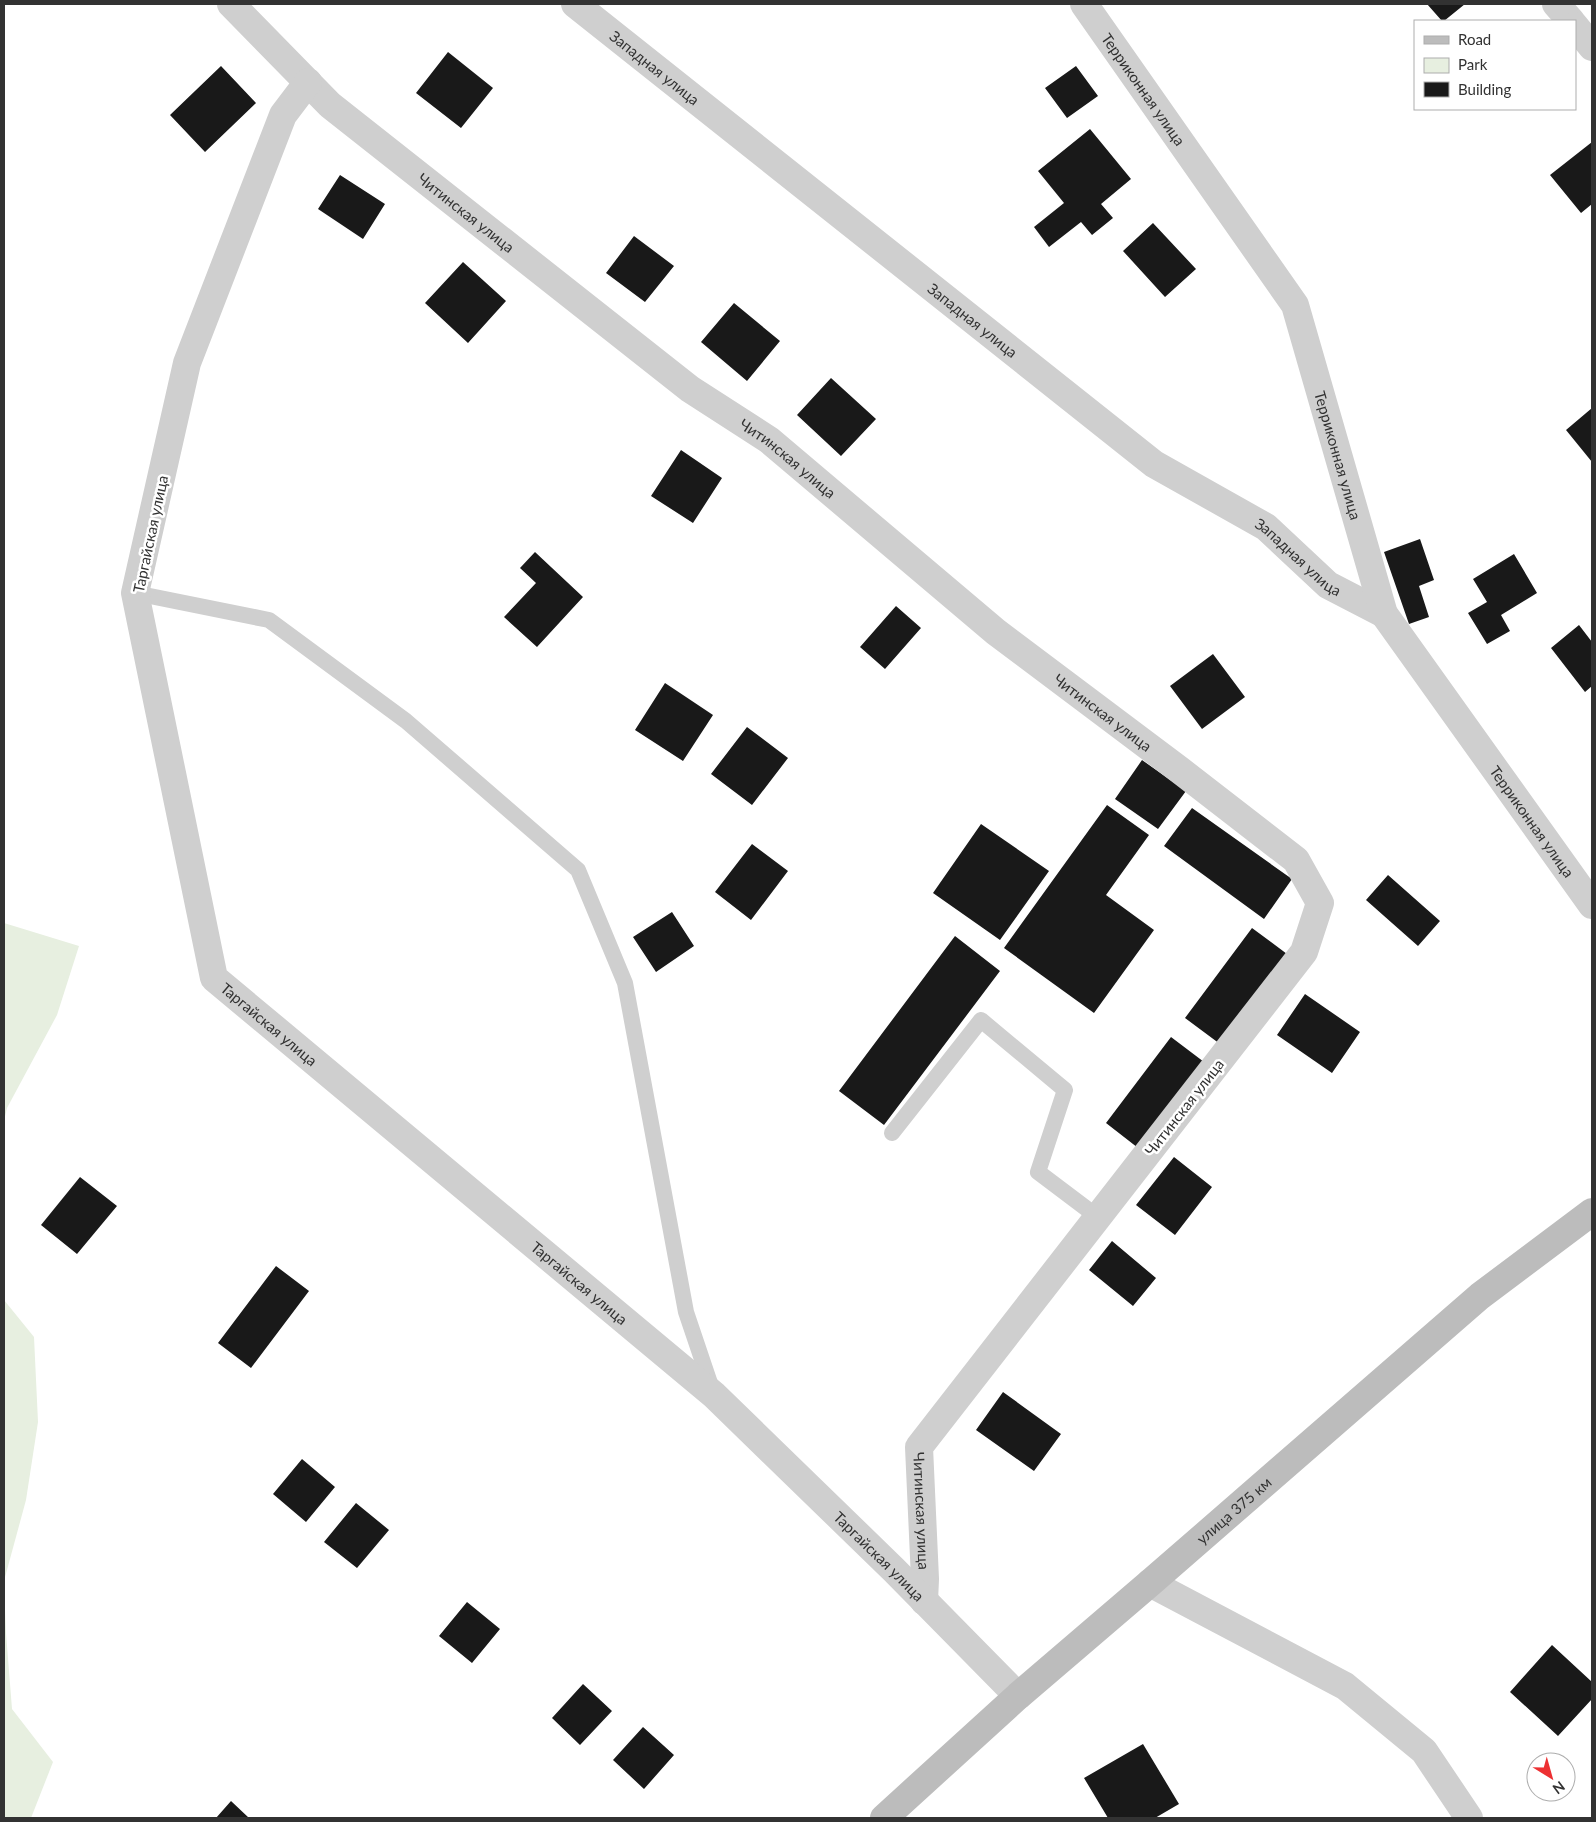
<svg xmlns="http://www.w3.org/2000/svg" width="1596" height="1822" font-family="Lato,sans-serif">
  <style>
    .green { fill: #e7efe0 }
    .building { fill: #191919 }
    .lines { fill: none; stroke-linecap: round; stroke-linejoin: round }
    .lane { stroke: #cfcfcf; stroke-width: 16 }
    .street { stroke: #cfcfcf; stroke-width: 28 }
    .secondary { stroke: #bcbcbc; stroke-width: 28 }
    .labels { text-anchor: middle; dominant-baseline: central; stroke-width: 5; stroke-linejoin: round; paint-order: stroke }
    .street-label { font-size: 15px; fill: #323232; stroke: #fff }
  </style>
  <rect width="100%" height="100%" fill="#fff"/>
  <path class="green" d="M4,923l75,23 -22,69 -50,93 -3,13z
    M4,1300l30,37 4,85 -12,78 -22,81z
    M4,1586l2,47 6,76 41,53 -22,56h-27z"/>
  <path class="building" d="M1427,4h38l-21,17h-2z
    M448,52l45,36 -32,40 -45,-35z
    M221,66l35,37 -51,49 -35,-37z
    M1076,66l22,30 -31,22 -22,-30z
    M1090,129l41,50 -30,25 12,14 -21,17 -11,-13 -32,25 -15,-20 30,-24 -26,-32z
    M1592,142v62l-11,9 -31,-38z
    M340,175l45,29 -22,35 -45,-30z
    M1153,223l43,46 -31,28 -42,-46z
    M634,236l40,30 -29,36 -39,-29z
    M463,262l43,39 -38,42 -43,-40z
    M734,303l46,38 -33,40 -46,-39z
    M831,378l45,41 -35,37 -44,-41z
    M1592,408v54l-26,-32z
    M681,450l41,28 -29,45 -42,-27z
    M1420,539l14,41 -15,6 10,31 -20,7 -25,-72z
    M535,552l48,45 -46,50 -33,-30 32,-34 -16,-15z
    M1514,554l23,39 -36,22 9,16 -23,13 -19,-31 19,-11 -14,-23z
    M896,606l25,22 -36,41 -25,-22z
    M1579,625l13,17v44l-7,6 -34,-44z
    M1213,654l32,43 -43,32 -32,-43z
    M665,683l48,32 -30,46 -48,-31z
    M747,727l41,31 -36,47 -41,-31z
    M1142,760l44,31 -28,38 -43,-30z
    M1107,805l42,30 -43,60 48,35 -60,83 -90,-65z
    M1192,808l100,71 -28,40 -100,-73z
    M981,824l68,47 -49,69 -67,-47z
    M752,844l36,27 -37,49 -36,-28z
    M1388,875l52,46 -22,25 -52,-46z
    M672,912l22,34 -38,26 -23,-35z
    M1252,928l35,26 -67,90 -35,-26z
    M955,936l45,35 -116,154 -45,-34z
    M1305,994l55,38 -28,41 -55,-38z
    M1171,1037l37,28 -66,86 -36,-28z
    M1174,1157l38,30 -37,48 -39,-30z
    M80,1177l37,29 -40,48 -36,-29z
    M1112,1241l44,37 -23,28 -44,-36z
    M276,1266l33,25 -58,77 -33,-25z
    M1003,1392l58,42 -27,37 -58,-41z
    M302,1459l33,28 -29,35 -33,-28z
    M356,1503l33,27 -32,38 -33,-26z
    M467,1602l33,27 -28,34 -33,-27z
    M1552,1645l40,37v17l-34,37 -48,-44z
    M583,1684l29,27 -32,34 -28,-27z
    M643,1727l31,28 -30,34 -31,-29z
    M1143,1744l36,60 -24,14h-47l-24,-40z
    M231,1801l18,17h-33z"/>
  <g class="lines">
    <path class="lane" d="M135,593l134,27 137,101 172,149 47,113 61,329 27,80
      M892,1133l89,-113 84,70 -27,82 61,46"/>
    <g class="street">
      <path id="s1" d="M231,4l99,101 360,284 79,51 227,192 185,139 115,89 24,43 -16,49 -385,495 6,132 -1,22"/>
      <path id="s2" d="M575,4l579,460 112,63 62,58 56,29"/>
      <path id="s3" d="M1084,4l211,301 89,309 208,291"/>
      <path d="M1556,4l15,17"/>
      <path d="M1575,26l17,21"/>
      <path id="s4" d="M308,82l-25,33 -96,248 -52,230 79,385 500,417 180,175 124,126"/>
      <path d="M1150,1583l195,103 79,65 45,67"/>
    </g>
    <path class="secondary" id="s5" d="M884,1818l134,-122 132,-113 330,-287 112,-84"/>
  </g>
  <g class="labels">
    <g class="street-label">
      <text stroke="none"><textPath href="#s2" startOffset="102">Западная улица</textPath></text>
      <text stroke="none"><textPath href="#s3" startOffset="104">Терриконная улица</textPath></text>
      <text stroke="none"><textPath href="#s1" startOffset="315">Читинская улица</textPath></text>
      <text stroke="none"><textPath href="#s2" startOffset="508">Западная улица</textPath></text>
      <text stroke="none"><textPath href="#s3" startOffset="524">Терриконная улица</textPath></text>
      <text stroke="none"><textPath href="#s1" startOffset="720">Читинская улица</textPath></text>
      <text transform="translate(150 534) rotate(-78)">Таргайская улица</text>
      <text stroke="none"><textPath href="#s2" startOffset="912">Западная улица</textPath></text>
      <text stroke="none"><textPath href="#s1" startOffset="1125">Читинская улица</textPath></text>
      <text stroke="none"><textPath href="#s3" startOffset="944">Терриконная улица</textPath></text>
      <text stroke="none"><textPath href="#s4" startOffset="1008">Таргайская улица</textPath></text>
      <text transform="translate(1184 1107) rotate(-52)">Читинская улица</text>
      <text stroke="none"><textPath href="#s4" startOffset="1412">Таргайская улица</textPath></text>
      <text stroke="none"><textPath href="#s5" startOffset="466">улица 375 км</textPath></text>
      <text stroke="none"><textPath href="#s1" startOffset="2160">Читинская улица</textPath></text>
      <text stroke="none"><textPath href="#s4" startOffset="1818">Таргайская улица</textPath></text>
    </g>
  </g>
  <rect width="1596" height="1822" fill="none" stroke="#323232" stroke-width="10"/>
  <rect x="1414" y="20" width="162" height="90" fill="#ffffff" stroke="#adadad"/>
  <rect x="1424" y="36" width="25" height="8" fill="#bcbcbc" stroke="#adadad"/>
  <text x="1458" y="45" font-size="15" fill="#323232">Road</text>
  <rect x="1424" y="58" width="25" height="15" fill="#e7efe0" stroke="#adadad"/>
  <text x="1458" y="70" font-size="15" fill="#323232">Park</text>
  <rect x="1424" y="82" width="25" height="15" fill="#191919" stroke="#adadad"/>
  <text x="1458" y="95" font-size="15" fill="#323232">Building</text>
  <g transform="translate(1551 1777) rotate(143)"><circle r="24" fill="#ffffff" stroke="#adadad"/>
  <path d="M0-4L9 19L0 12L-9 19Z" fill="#ed3032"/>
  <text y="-8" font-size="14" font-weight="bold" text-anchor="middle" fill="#323232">N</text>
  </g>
</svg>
